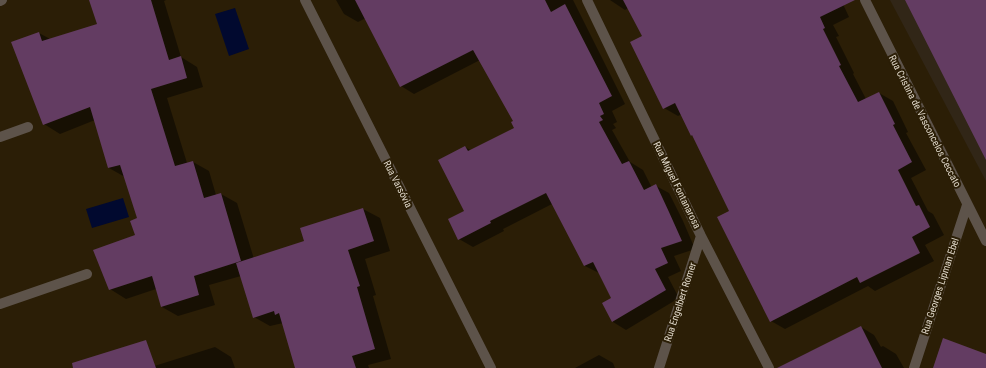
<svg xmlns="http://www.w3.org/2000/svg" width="986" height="368" font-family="'Roboto Condensed',sans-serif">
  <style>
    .education { fill: #312617 }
    .water { fill: #01092f }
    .shadow { fill: #0007 }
    .building { fill: #633c62 }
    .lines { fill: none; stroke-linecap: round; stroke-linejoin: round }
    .service { stroke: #5d534a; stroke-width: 10 }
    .minor { stroke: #5d534a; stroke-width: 10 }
    .labels { text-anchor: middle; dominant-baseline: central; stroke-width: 4; stroke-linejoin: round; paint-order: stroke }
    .street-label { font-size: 10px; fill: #e0d8ca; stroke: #2b1e06 }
  </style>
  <rect width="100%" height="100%" fill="#2b1e06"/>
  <path class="education" d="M890,0h96v181z"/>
  <path class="water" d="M235,8l14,41 -20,7 -14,-42z
    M123,198l6,19 -37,11 -6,-19z"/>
  <path class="shadow" d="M90,0h76l-2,1 17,56 16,10 6,20 -36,11 20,65 6,-1 16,9 7,24 5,-1 16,9 17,56 51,-17 58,-33 17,9 10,33 -25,8 11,36 -3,1 18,63 -23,6 1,3h-73l-13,-45 -13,3 -16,-9 -13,-41 -32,9 6,20 -37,11 -16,-9 -6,-18 -30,10 -16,-10 26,-53 2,-17 -13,-42 -16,-9 -14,-48 -35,14 -16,-10 -5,-91 11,6 48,-14z
    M336,0h237l52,104 -13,7 5,11 -4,2 3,4 -4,2 18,32 13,8 9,18 4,-2 13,7 14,28 12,28 -21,7 7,15 -13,6 11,21 -53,32 -13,-8 -9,-19 8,-4 -13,-26 -14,-7 -33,-62 -49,25 1,2 -31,16 -14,-8 6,-28v-64l7,4 43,-23v-7l-35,-61 -66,34 -13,-8 -35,-68 -8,4 -14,-8z
    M610,0h231l8,17 -16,8 6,11 -3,1 18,36 -1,1 13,25 13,-6 14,8 15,31 -2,1 20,37 -15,8 17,33 5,3 11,21 -19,10 9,16 -59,30 -7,-5 -83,43 -14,-8 -41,-109 -36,-76 -3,-1 -9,-21 -4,2 -14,-8 -21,-71 -15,-29 -3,2z
    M861,327l13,8 7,12 2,-1 13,8 8,14h-110l-3,-7 18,-9h1z
    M215,347l16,10 4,11h-87z
    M599,355l14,8 2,5h-40z"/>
  <path class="building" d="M89,0h62l18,60 12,-4 6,22 -36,11 24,77 18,-5 11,37 17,-5 20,68 -47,15 5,19 -38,12 -9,-31 -43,14 -16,-40 42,-15 -5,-14 7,-3 -17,-53 -12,3 -18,-61 -47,18 -32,-83 28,-10 3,9 55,-17z
    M355,0h190l6,12 14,-8 47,92 -13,7 5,11 -4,2 3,4 -4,2 23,42 7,-3 15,29 12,-6 13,28 13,29 -21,7 7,15 -13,6 11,21 -54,32 -10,-19 9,-5 -18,-36 -9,4 -38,-73 -56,28 1,2 -33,17 -10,-21 16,-8 -26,-51 27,-14 3,5 46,-23 -3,-6 2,-1 -40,-71 -73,37z
    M623,0h232l-35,17 5,11 -2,1 18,36 -2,1 19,36 21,-10 16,32 -2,1 19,37 -14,8 18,36 3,-1 11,22 -18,10 8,16 -60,30 -3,-6 -87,45 -53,-105 12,-6 -37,-76 -1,1 -16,-33 -12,6 -33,-67 12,-6z
    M905,0h81v160z
    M363,208l11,33 -26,9 12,36 -3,1 18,62 -23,7 4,12h-61l-16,-55 -4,2 -1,-4 -21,7 -17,-55 68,-22 -4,-13z
    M861,326l21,42h-105z
    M943,338l43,16v14h-53z
    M146,340l10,28h-83l-1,-5z"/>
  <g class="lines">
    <path class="service" d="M0,1l2,-1
      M0,137l28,-10
      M0,304l87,-30"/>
    <path class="minor" d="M305,0l186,368
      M587,0l114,236 68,132
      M865,0l121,241
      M659,368l42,-132
      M914,368l53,-163"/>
  </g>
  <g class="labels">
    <g class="street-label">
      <text transform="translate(925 121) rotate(63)">Rua Cristina de Vasconcelos Ceccato</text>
      <text transform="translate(398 184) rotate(63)">Rua Varsóvia</text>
      <text transform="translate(677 185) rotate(64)">Rua Miguel Fontanarosa</text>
      <text transform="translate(940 286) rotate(-72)">Rua Georges Lipman Ebel</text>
      <text transform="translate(680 302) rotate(-72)">Rua Engelbert Romer</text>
    </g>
  </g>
</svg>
